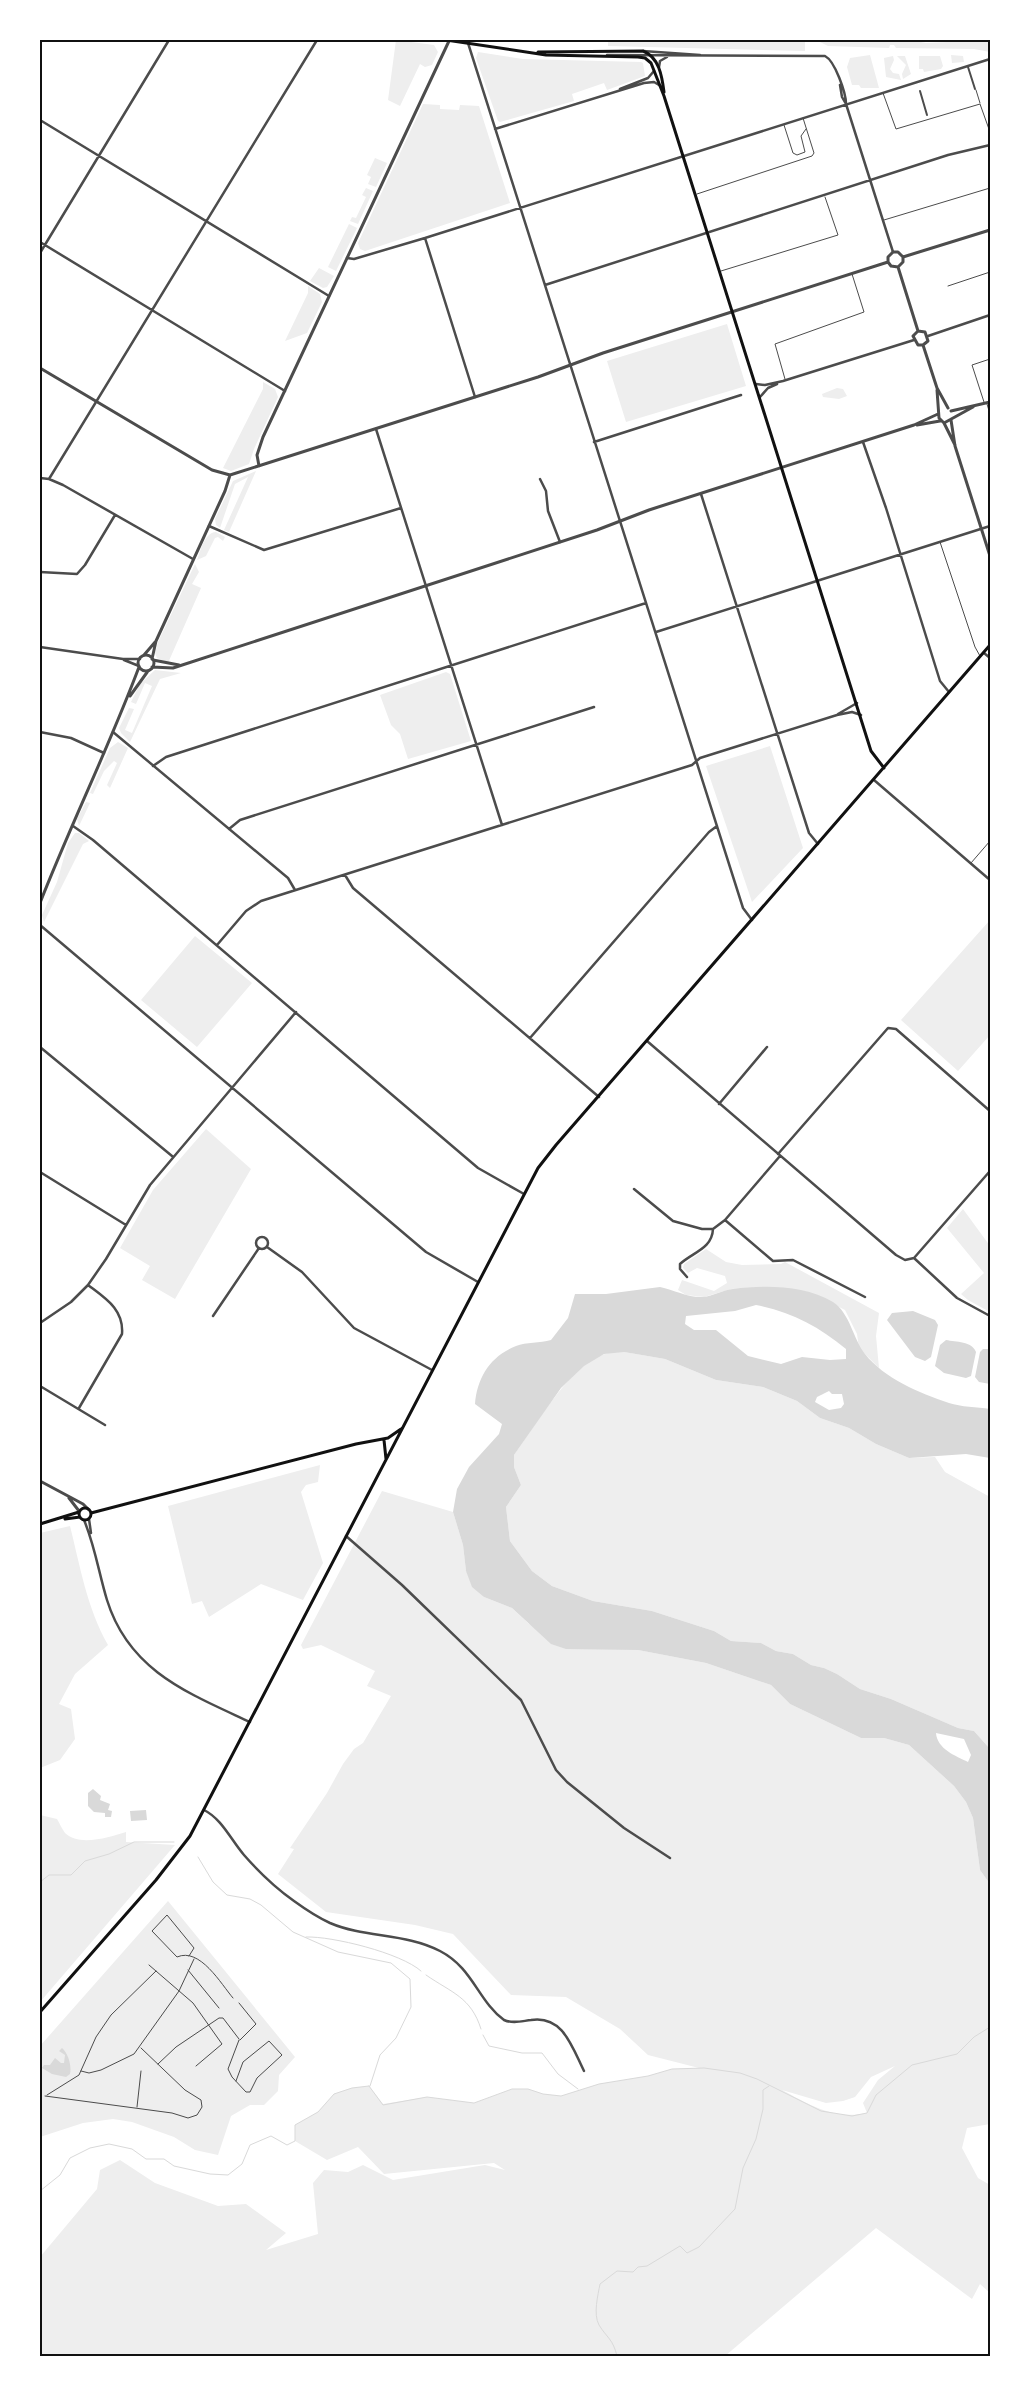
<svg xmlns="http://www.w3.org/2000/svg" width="1030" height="2396" font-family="Roboto,sans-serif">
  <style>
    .green { fill: #eee; fill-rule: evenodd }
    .water { fill: #d9d9d9; fill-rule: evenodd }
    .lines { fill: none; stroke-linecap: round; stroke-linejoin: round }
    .stream { stroke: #d9d9d9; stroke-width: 1 }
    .service { stroke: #4c4c4c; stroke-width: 1 }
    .pedestrian { stroke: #4c4c4c; stroke-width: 2 }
    .minor { stroke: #4c4c4c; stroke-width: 2.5 }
    .tertiary { stroke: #4c4c4c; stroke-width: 3 }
    .secondary { stroke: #111; stroke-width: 3 }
    .neatline { fill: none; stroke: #111; stroke-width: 2 }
  </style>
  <rect width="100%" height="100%" fill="#fff"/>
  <path class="green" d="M396,40l38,5 4,7 -6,13 -7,2 -5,-3 -20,42 -12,-6z
    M608,40h197v11l-197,-5z
    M816,40h94l16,3 64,-3v12l-16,-3 -78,-1 -2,-3h-4l-1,3 -61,-2z
    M478,52l45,7 118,3 2,1 2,13 -38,14 -3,-7 -32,11 2,7 -74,21 -2,-1 -22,-63z
    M870,55l9,33h-18l-2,-3h-7l-5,-18 3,-9z
    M951,55l12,1 1,6 -12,1z
    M893,56l1,4 -4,9 3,4 6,1 2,6 -15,-3 -2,-19z
    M897,56h8l6,18 -8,5 -1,-5 4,-9z
    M919,56h21l3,10 -2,3 -17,3 -1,-3h-4z
    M423,104l17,1v4l19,1 1,-5 19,1 31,97 -145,48 -5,-2 -2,-6z
    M375,158l12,5 -11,24 -8,-3 3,-7 -4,-2z
    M366,188l7,3 -15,33 -8,-3 2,-4 4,1 10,-21 -4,-2z
    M349,224l8,4 -21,43 -8,-4z
    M319,268l15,8 -7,11 -4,1 -13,-7z
    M308,286l12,8 2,8 -15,31 -22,8 23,-48z
    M727,324l19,62 -120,36 -19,-61z
    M263,382l12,7 3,8 -24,52 -5,15 -18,7 -8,-3 40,-79z
    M837,388l6,1 4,7 -8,3 -16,-2 -1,-3z
    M256,471l-27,61 -5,-2 24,-53 -13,7 -15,44 -4,-3 -1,-6 18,-38z
    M216,532l9,5 -2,4 -5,-4 -3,1 -9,18 -9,4c4,-10 7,-27 19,-28z
    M195,564l4,8 -7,12 9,4 -33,75 -11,-5 -2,-5 3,-11z
    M155,670l26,3 -21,6 -30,63 -9,-9 -2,-5 10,-20 5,1 -9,21 7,3 20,-47 -7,-3 -9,21 -5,-2 9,-18z
    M446,672l4,2 21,67 -63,18 -8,-25 -9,-9 -11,-30z
    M118,742l10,6 -18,40 -3,-3 10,-22 -3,-2 -10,10 -11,23 -3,-1 20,-45z
    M770,746l33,102 -51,54 -46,-136z
    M86,802l4,1 -11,23 -2,-7z
    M75,833h4l10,8 -6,3 -39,78 -2,-7 15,-33 11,-39z
    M990,920v115l-32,36 -57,-51z
    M195,936l57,47 -55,64 -56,-47z
    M206,1129l45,40 -76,130 -33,-19 8,-14 -30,-18 33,-58z
    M963,1209l27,37v66l-22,-12 -7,-6 23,-21 -37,-45z
    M706,1249l20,13 16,3 39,-1 4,-2 94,51 -3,23 3,32 -20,-20 -2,-14 -12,-24 -28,-14 -45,-9 -41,2 -27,8 -18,-2 -8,-5 4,-10 32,11 13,-8 -2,-7 -28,-8 -9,5 -5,-5 1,-4z
    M624,1352l41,7 51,21 47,7 34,14 23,17 29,10 27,16 33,14 26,-1 10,15 45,25v252l-16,-18 -16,-3 -67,-29 -31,-10 -23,-15 -13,-6 -13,-3 -18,-11 -17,-3 -15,-8 -30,-2 -17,-10 -62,-20 -59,-10 -41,-15 -20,-15 -22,-30 -4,-34 15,-22 -7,-18v-12c21,-28 57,-92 91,-101 6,-2 13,-2 19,-2z
    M320,1465l-2,17 -12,3 -5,7 22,71 -20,37 -42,-16 -52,33 -7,-16 -10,3 -24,-98z
    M382,1491l71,21 10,33 3,26 18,26 28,11 17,16 109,26 68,13 65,22 19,19 71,34h23l25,7 45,41 12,16 7,16 7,52 10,14v240l-23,4 -5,20 16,30 12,7v108l-10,-9 -8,15 -96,-71 -151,128h-685v-99l57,-68 3,-19 20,-10 35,23 63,23 28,-2 40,29 -20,17 52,-16 -5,-51 11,-13 24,2 15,-7 30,15 92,-15 20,5 -11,-7 -110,11 -26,-27 -31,13 -32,-19v-16l23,-13 16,-18 18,-6 17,-2 14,18 44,-7 47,6 38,-14h16l15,5 18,2 38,-12 49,-8 24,-7 27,-1 -51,-13 -28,-26 -54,-32 -55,-2 -58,-61 -38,-9 -89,-13 -48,-38 16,-25 -4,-1 37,-55 16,-29 11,-15 9,-6 28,-47 -24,-10 8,-15 -54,-26 -18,4 -2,-4zM895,2066l-17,14 -15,23 4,10c-33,7 -57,-8 -85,-23l44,13 17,-2 12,-4 16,-20z
    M70,1526c10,40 17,82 38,119l-33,29 -16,30 12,5 4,30 -15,21 -20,8v-235z
    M40,1815l17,4c3,5 5,10 8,14 14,14 45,4 61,-1v10l49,3 -135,157z
    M168,1901l127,156 -16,18 -1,16 -14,14h-14l-19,11 -13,39 -23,-5 -21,-13 -42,-15 -19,-3 -30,4 -43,14v-91z"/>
  <path class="water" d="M660,1287c14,3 29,11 43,10 10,-1 20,-7 30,-8 32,-4 71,-4 100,13 17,11 20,37 32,52 19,24 54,39 84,49 12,4 28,4 41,6v49l-24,-4 -57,4 -33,-14 -27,-16 -29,-10 -23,-17 -34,-14 -47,-7 -51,-21 -41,-7 -20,2 -20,12 -23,22 -47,67v12l7,18 -15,22 4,34 22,30 20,15 41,15 59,10 62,20 17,10 30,2 15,8 17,3 18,11 13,3 13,6 23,15 31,10 67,29 16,3 16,18v135l-10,-14 -7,-52 -7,-16 -12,-16 -45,-41 -25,-7h-23l-71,-34 -19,-19 -65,-22 -68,-13 -72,-1 -15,-5 -39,-36 -28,-11 -12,-10 -6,-16 -3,-26 -10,-33 4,-23 12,-22 30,-33 3,-10 -27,-20c2,-26 15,-48 41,-58 10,-4 24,-3 35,-6l17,-22 7,-24h31zM756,1305c35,7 62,21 90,44v10l-16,1 -28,-3 -21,7 -33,-8 -32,-26h-22l-9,-6 1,-8 49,-5zM829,1391l3,3h10l2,10 -3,4 -12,2 -14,-8 2,-5zM936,1733l28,6 7,16 -3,7c-12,-6 -31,-13 -32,-29z
    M913,1311l22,9 3,5 -7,32 -6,4 -10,-4 -28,-37 5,-7z
    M946,1340c10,2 26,1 30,12l-5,24 -5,2 -22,-5 -9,-7 5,-21z
    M983,1349h7v35l-11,-2 -4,-5 5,-25z
    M93,1789l8,7 -1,4 10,4 -2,6 4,1 -1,6h-6v-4l-11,-1 -6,-6v-13z
    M146,1810l1,10 -16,1 -1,-10z
    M62,2048c6,5 10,18 8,26l-4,3 -14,-3 -10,-6 2,-3h6l5,-7 6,5h3l1,-8 -6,-4z"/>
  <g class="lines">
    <path class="stream" d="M198,1857l15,25 14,13 23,4 11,6 32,27 45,20 53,11 19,16 1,28 -15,31 -16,17 -10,31
      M40,1882l9,-7h22l14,-14 24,-7 25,-12h40
      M306,1937c26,-1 95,16 115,34
      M426,1975c26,18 45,22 55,54
      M483,2035l6,11 33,7h20l16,21 20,15
      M369,2086l14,19 44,-8 47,6 38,-14h16l15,5 18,2 38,-12 49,-8 24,-7 32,-1 36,5 17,6 64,32 31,5 15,-3 9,-18 36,-30 45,-11 17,-17 16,-10
      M40,2191l20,-16 10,-17 20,-10 19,-4 23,5 14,10h18l10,7 36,8 18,1 14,-11 8,-19 21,-9 16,9 8,-4v-16l23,-13 16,-18 18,-6 17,-2
      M617,2356c-4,-17 -10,-18 -18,-31 -6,-11 -1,-30 1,-41l17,-13 16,1 5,-5 9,-1 33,-20 7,7 12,-6 36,-38 8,-41 13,-29 7,-30v-19l6,-4"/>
    <path class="service" d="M976,90l4,13
      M883,93l13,36 84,-25 10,28
      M784,125l9,28 4,2 8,-3 -4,-16 5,-7
      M697,194l115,-38 2,-3 -11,-35
      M884,220l106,-32
      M721,271l117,-36 -13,-38
      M948,286l42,-14
      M785,379l-10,-35 89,-32 -12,-38
      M984,402l-12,-37 18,-6
      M987,404l3,10
      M940,542l35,105 5,9
      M971,863l19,-22
      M189,1956l5,-8 -27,-33 -15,16 25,26c23,-10 44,27 56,41
      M149,1965l44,38 29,41 -26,22
      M188,1970l31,38
      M239,2003l17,21 -16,16
      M158,2064l18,-17 43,-29h4l16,21
      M81,2071l8,2 12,-3 33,-16 45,-63 15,-32
      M236,2081l7,-19 26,-21 13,14 -25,23 -7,14h-4l-14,-15 -4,-8 11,-29
      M47,2095l32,-20 17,-38 15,-22 45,-44
      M45,2096l127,17 16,5 9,-3 5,-8 -1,-7 -16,-10 -44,-42
      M137,2107l4,-36"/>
    <path class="pedestrian" d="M968,67l7,22
      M920,91l7,24"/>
    <path class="minor" d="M468,43l275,865 9,12
      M643,51l57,4
      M607,55l218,1c10,5 21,37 21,48
      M659,67l1,-6 7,-4
      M840,85l2,12 4,7 47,148
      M620,89l28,-11 6,-7
      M40,120l289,176
      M495,129l149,-46 10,-1 5,3
      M425,238l50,159
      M40,242l245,149
      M40,253l129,-213
      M347,258l7,1 71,-21 565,-179
      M545,285l403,-130 42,-10
      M928,336l62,-21
      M756,384l9,1 18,-4 131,-41
      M760,397l8,-9 9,-4
      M376,429l126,396
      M594,442l147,-47
      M863,442l23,66 54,173 9,11
      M40,478l9,1 14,6 130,74
      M49,479l268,-439
      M540,479l6,12 2,20 12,31
      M701,494l108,339 9,11
      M209,526l55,24 137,-42
      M40,572l37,2 8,-9 30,-50
      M656,632l334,-106
      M40,647l83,12h17
      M984,653l6,5
      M124,660l15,6
      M838,714l19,-11
      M40,732l31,6 33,15
      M113,732l175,146 7,12
      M153,766l13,-9 480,-154
      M874,780l116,100
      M73,826l20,14 385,328 46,26
      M229,829l11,-9 354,-113
      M345,875l8,13 246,209
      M40,925l386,327 52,30
      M217,945l29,-34 15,-10 431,-136 8,-7 137,-43 15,-3 9,3
      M530,1038l179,-206 8,-6
      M647,1041l249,214 9,5 9,-2
      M40,1047l132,109
      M719,1104l48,-57
      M778,1154l110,-126 8,1 94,82
      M40,1172l86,53
      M634,1189l39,32 29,8h11l12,-9 55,-64
      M725,1220l48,41 20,-1 72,37
      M256 1243a6 6 0 1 1 12 0a6 6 0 1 1-12 0Z
      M267,1247l35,25 52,56 78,42
      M914,1258l76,-87
      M914,1258l43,40 33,18
      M687,1277l-7,-8v-5c13,-12 32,-15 33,-35
      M213,1316l46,-68
      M40,1323l31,-21 17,-17 18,-26 44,-74 146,-173
      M40,1386l65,39
      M79,1408l43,-74c2,-25 -17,-36 -34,-49
      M89,1519l2,14
      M84,1520c11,26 15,54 23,80 22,71 81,93 143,122
      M346,1536l56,49 119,115 35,70 11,12 57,46 46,30
      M204,1810c18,9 27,30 40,45 14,16 33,34 50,46 11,8 23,16 36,22 35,15 76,10 110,28 33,17 38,50 64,69 9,4 18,1 27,0 32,-5 41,27 53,51"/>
    <path class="tertiary" d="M903,257l87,-27
      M888,262v-5l5,-5h5l5,5
      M888,262l3,4 7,1
      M898,267l20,64
      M898,267l5,-5v-5
      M918,331l-5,5 5,9h5
      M918,331l7,1 3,9 -5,4
      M923,345l14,43 11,20
      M40,368l172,102 18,5 308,-98 65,-24 285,-91
      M937,390l2,28 5,5 11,22
      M951,411l39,-9
      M951,420l4,26 35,110
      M944,423l29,-16
      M917,425l23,-4
      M259,466l-2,-11 6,-18 186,-396
      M144,655l12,-14 69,-150 5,-16
      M138 663a8 8 0 1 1 16 0a8 8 0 1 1-16 0Z
      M152,659l4,-18
      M153,660l26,5
      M152,667l21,1 424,-138 52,-20 265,-85 24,-11
      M130,696l18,-25
      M40,903c31,-79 69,-156 99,-236
      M40,1481l43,23 5,5
      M69,1498l10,13"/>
    <path class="secondary" d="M446,40l100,15 92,2 7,1 6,5 13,33 207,655 13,17
      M538,52l105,-1c16,6 19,25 21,41
      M384,1440l2,19
      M79 1514a6 6 0 1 1 12 0a6 6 0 1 1-12 0Z
      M91,1513l265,-69 32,-6 13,-9
      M65,1519l15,-2
      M40,1524l39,-12
      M40,2012l116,-132 34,-44 348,-668 18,-23 434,-500"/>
  </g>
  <rect width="1030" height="2396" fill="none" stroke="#ffffff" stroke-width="82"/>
  <rect x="41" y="41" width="948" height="2314" class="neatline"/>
</svg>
